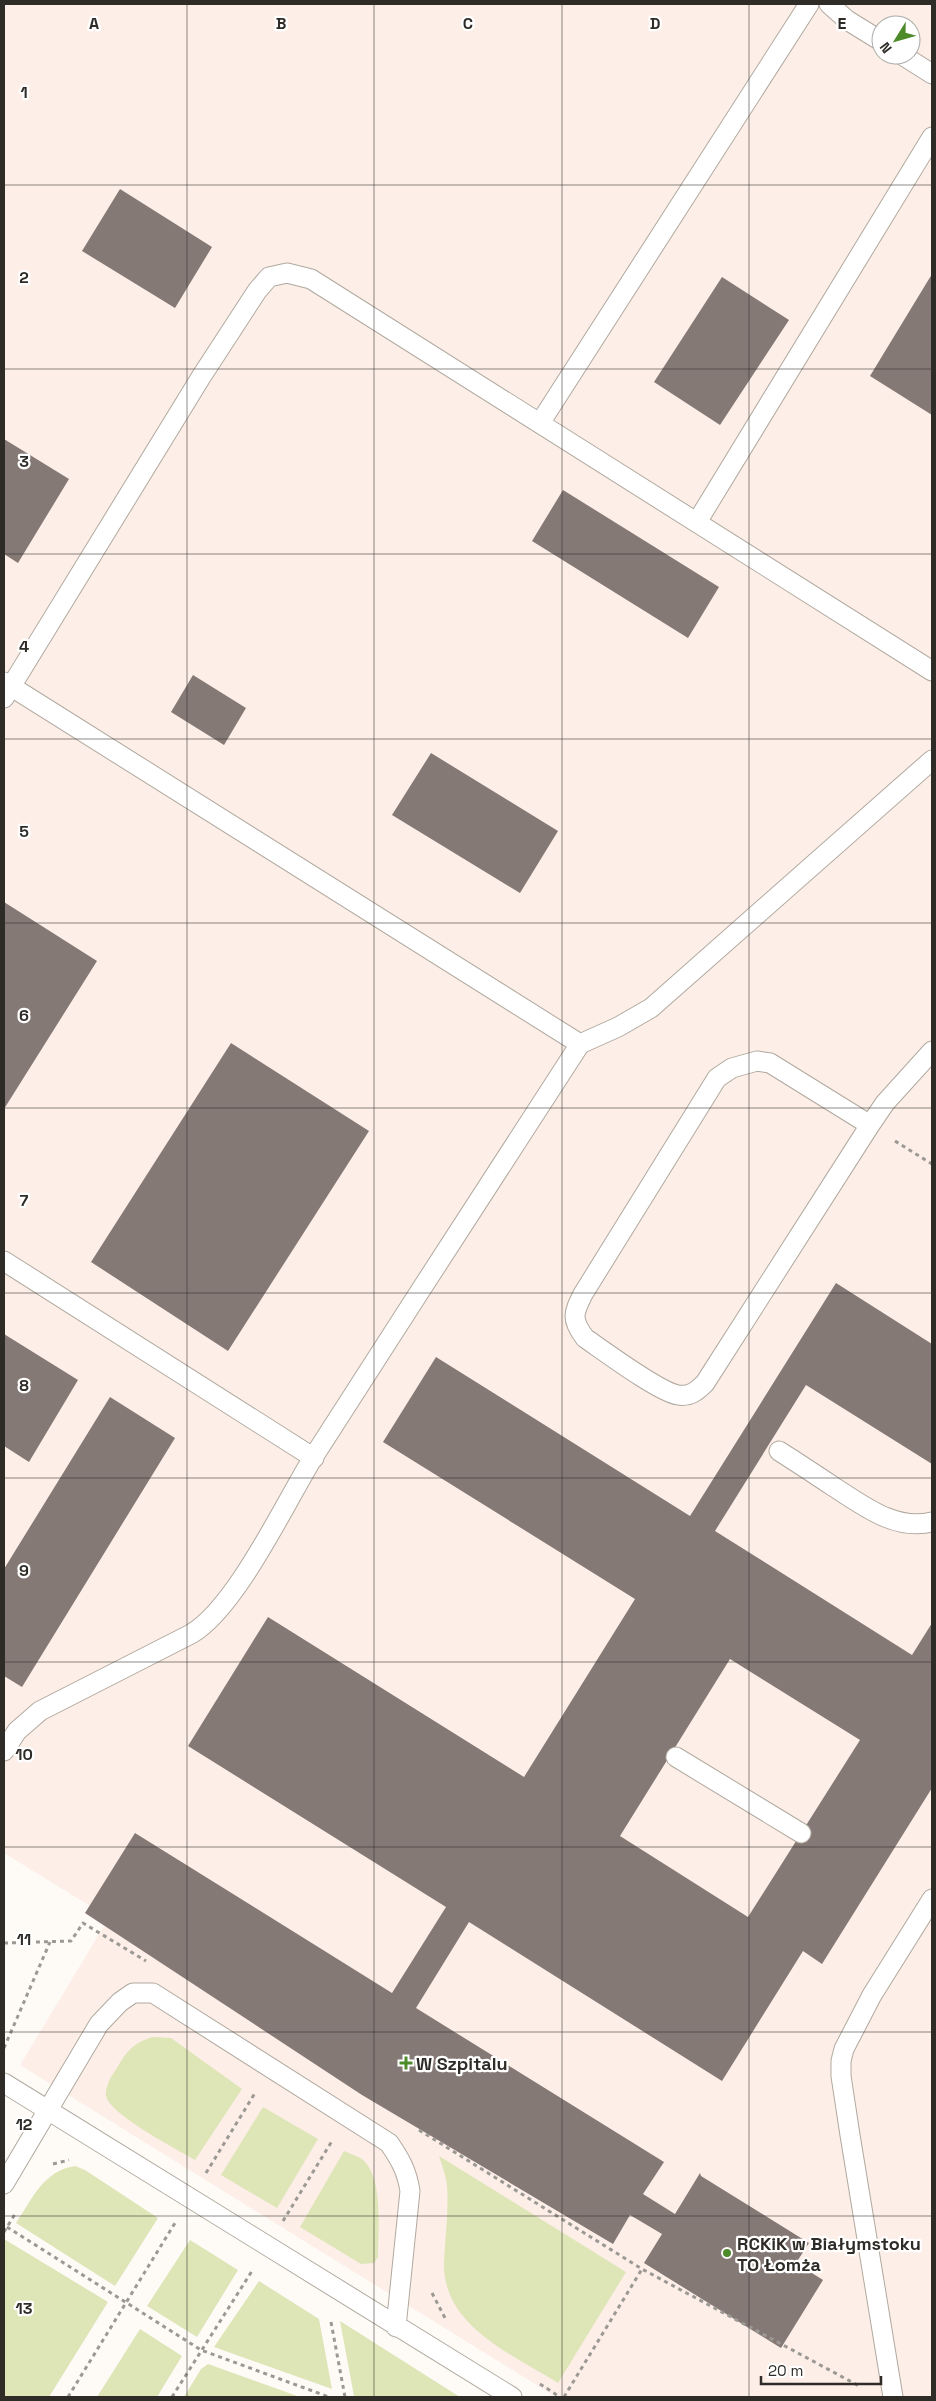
<svg xmlns="http://www.w3.org/2000/svg" width="936" height="2401" font-family="'Space Grotesk',sans-serif">
  <style>
    .medical { fill: #fdeee8; fill-rule: evenodd }
    .green { fill: #dee5b7 }
    .building { fill: #857976; fill-rule: evenodd }
    .lines { fill: none; stroke-linecap: round; stroke-linejoin: round }
    .lane-casing { stroke: #b0a99f; stroke-width: 21 }
    .path { stroke: #9c9995; stroke-width: 3; stroke-dasharray: 4 4; stroke-linecap: butt }
    .lane { stroke: #fff; stroke-width: 19 }
    .grid { fill: none; stroke: #2f2c28; stroke-width: 1; stroke-opacity: 0.55 }
    .poi-dot { fill: #4d8b2a; stroke: #fff; stroke-width: 2 }
    .labels { text-anchor: middle; dominant-baseline: central; stroke-width: 4.5; stroke-linejoin: round; paint-order: stroke }
    .poi-label { font-size: 18px; font-weight: bold; fill: #2f2c28; stroke: #fff; text-anchor: start }
    .grid-label { font-size: 16px; text-anchor: middle; font-weight: bold; fill: #2f2c28; stroke: #fff; stroke-width: 4.5; stroke-linejoin: round; paint-order: stroke }
  </style>
  <rect width="100%" height="100%" fill="#fefbf7"/>
  <path class="medical" d="M4,4h928v2393h-376l-536,-332 84,-139 -19,-13 5,-7 -86,-53zM881,25h30v30h-30z"/>
  <path class="green" d="M153,2037l18,1 71,51 -47,71c-17,-10 -86,-46 -89,-64 -1,-10 6,-21 11,-28 9,-17 18,-26 36,-31z
    M263,2107l55,32 -41,69 -56,-33z
    M344,2151c5,2 13,5 18,8 22,18 16,72 16,98l-4,6 -13,1 -61,-37z
    M439,2156l187,116 -68,111c-46,-29 -116,-57 -114,-121 1,-25 5,-51 3,-77 -1,-9 -5,-20 -8,-29z
    M75,2166l10,4 73,48 -43,68 -99,-63c17,-25 27,-52 59,-57z
    M4,2239l104,63 -59,95h-45z
    M190,2240l48,30 -41,67 -50,-31z
    M259,2281l60,38 13,70 -118,-42z
    M340,2321l120,76 -106,-1z
    M140,2329l42,27 -25,41h-60z
    M208,2364l92,33h-116l17,-28z"/>
  <path class="building" d="M120,189l92,58 -37,61 -93,-57z
    M932,274v141l-62,-39z
    M722,277l67,43 -69,105 -66,-43z
    M4,439l65,40 -51,84 -14,-9z
    M563,490l156,97 -31,51 -156,-97z
    M193,675l53,33 -22,37 -53,-33z
    M431,753l127,78 -38,62 -128,-78z
    M4,902l93,59 -93,148z
    M231,1043l138,88 -141,220 -137,-89z
    M836,1283l96,61v120l-126,-79 -91,146 197,124 20,-32v165l-110,176 -19,-13 -81,130 -253,-159 -53,86 248,154 -21,32 32,20 25,-41 1,3 108,67 -13,20 27,17 -42,68 -137,-85 18,-29 -32,-19 -17,29 -251,-149 -277,-182 50,-80 257,160 54,-86 -258,-161 80,-129 256,160 111,-178 -252,-157 53,-85 254,159zM730,1659l130,81 -112,177 -128,-81z
    M4,1334l74,46 -49,82 -25,-16z
    M110,1397l65,41 -153,249 -18,-11v-107z"/>
  <g class="lines">
    <defs>
      <path id="lane" d="M829,4l18,16 34,21
        M902,55l30,19
        M540,423l269,-419
        M697,522l235,-385
        M4,682l576,362
        M4,698l197,-321 56,-86 12,-14 18,-4 24,6 621,392
        M757,1061l13,2 100,62 -165,258c-8,8 -15,14 -27,12 -19,-3 -74,-44 -93,-57 -14,-19 -12,-24 -2,-44l134,-216 15,-10z
        M870,1125l15,-22 47,-52
        M4,1261l310,197
        M779,1451c19,12 37,24 55,36 30,19 61,44 98,35
        M4,1751l13,-20 23,-20 151,-77c45,-26 94,-131 123,-178 88,-138 177,-274 266,-412l38,-17 33,-19 281,-248
        M676,1757l125,76
        M4,2083l508,314
        M4,2184l95,-160 21,-22 13,-9h20l236,150c11,16 18,28 21,48l-14,136
        M893,2397l-43,-262 -9,-59v-15l3,-12 28,-54 60,-96"/>
    </defs>
    <use href="#lane" class="lane-casing"/>
    <path class="path" d="M895,1141l37,23
      M4,1943l67,-2 12,-18 63,38
      M4,2048l46,-106
      M419,2130l223,139 219,118
      M53,2164l16,-4
      M206,2173l49,-80
      M283,2221l49,-80
      M7,2227l194,123 128,47
      M4,2232l11,-18
      M432,2293l13,25
      M331,2322l14,75
      M540,2384l20,13
      M68,2397l107,-174
      M172,2397l80,-126
      M564,2397l78,-128"/>
    <use href="#lane" class="lane"/>
  </g>
  <path class="grid" d="M187,4v2393M374,4v2393M562,4v2393M749,4v2393M4,185h928M4,369h928M4,554h928M4,739h928M4,923h928M4,1108h928M4,1293h928M4,1478h928M4,1662h928M4,1847h928M4,2032h928M4,2216h928"/>
  <g class="poi-dot">
    <path d="M403.5 2055.5h5v5h5v5h-5v5h-5v-5h-5v-5h5z"/>
    <circle cx="727" cy="2253" r="5"/>
  </g>
  <g class="labels">
    <g class="poi-label">
      <text x="416" y="2063">W Szpitalu</text>
      <text x="737" y="2243">RCKiK w Białymstoku<tspan x="737" dy="21">TO Łomża</tspan></text>
    </g>
  </g>
  <g class="grid-label">
    <text x="94" y="29">A</text>
    <text x="281" y="29">B</text>
    <text x="468" y="29">C</text>
    <text x="655" y="29">D</text>
    <text x="842" y="29">E</text>
    <text x="24" y="98">1</text>
    <text x="24" y="283">2</text>
    <text x="24" y="467">3</text>
    <text x="24" y="652">4</text>
    <text x="24" y="837">5</text>
    <text x="24" y="1021">6</text>
    <text x="24" y="1206">7</text>
    <text x="24" y="1391">8</text>
    <text x="24" y="1576">9</text>
    <text x="24" y="1760">10</text>
    <text x="24" y="1945">11</text>
    <text x="24" y="2130">12</text>
    <text x="24" y="2314">13</text>
  </g>
  <rect width="936" height="2401" fill="none" stroke="#2f2c28" stroke-width="10"/>
  <g transform="translate(896 40) rotate(233)"><circle r="24" fill="#ffffff" stroke="#acaba9"/>
  <path d="M0-4L9 19L0 12L-9 19Z" fill="#4d8b2a"/>
  <text y="-8" font-size="14" font-weight="bold" text-anchor="middle" fill="#2f2c28">N</text>
  </g>
  <path d="M761 2376v8h120v-8" fill="none" stroke="#2f2c28" stroke-width="2.5"/>
  <text x="768" y="2376" font-size="15" fill="#2f2c28" stroke="#ffffff" stroke-width="4" paint-order="stroke">20 m</text>
</svg>
